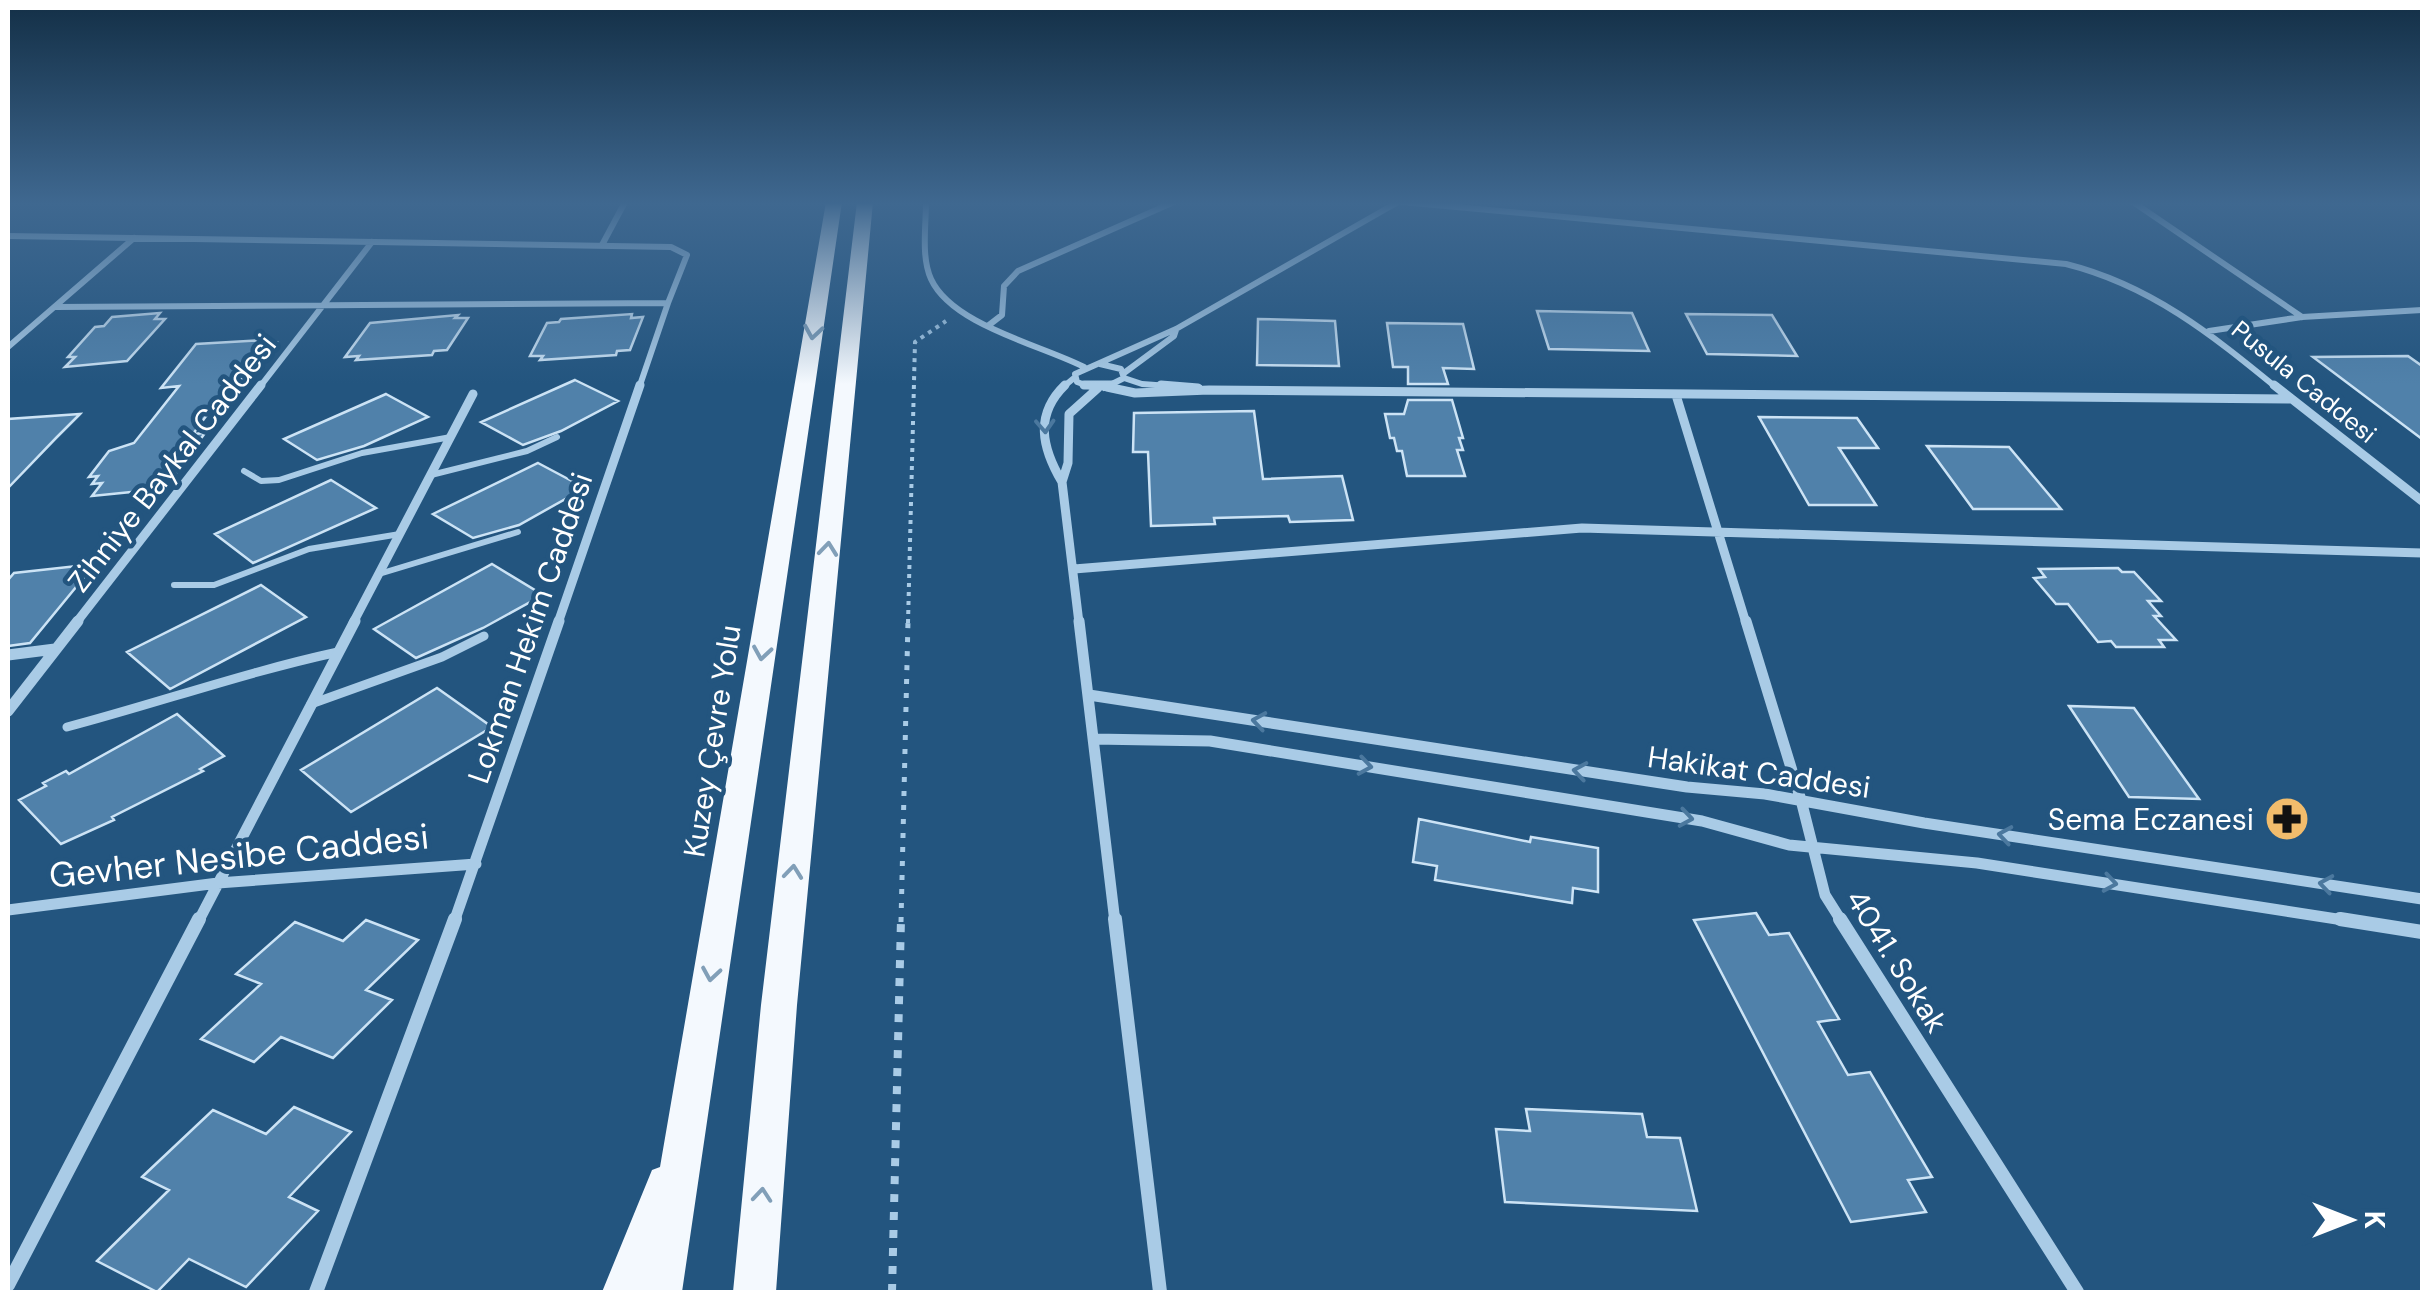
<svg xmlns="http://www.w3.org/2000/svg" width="2430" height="1300" font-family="'DM Sans',sans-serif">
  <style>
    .building { fill: #5081aa; stroke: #cce3f5; stroke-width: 2.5 }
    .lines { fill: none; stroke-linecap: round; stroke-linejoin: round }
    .path-far2 { stroke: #a9cbe6; stroke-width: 4; stroke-dasharray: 4 5; stroke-linecap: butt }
    .path-far1 { stroke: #a9cbe6; stroke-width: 5; stroke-dasharray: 5 9; stroke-linecap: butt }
    .path { stroke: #a9cbe6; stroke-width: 8; stroke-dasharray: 8 10; stroke-linecap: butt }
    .service-far1 { stroke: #a9cbe6; stroke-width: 6 }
    .service { stroke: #a9cbe6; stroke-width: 9 }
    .minor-far3 { stroke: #a9cbe6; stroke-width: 6 }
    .minor-far2 { stroke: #a9cbe6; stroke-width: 9 }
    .minor-far1 { stroke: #a9cbe6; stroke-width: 11 }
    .minor { stroke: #a9cbe6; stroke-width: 14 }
    .trunk { fill: #f4f9fe; fill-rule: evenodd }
    .oneway { stroke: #819fb8 }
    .oneway2 { stroke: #4b789e }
    .labels { text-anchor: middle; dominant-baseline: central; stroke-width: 9; stroke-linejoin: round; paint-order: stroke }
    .far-street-label { font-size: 25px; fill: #fff; stroke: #23557f }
    .street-label { font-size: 30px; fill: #fff; stroke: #23557f }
    .poi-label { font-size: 30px; fill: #fff; stroke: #23557f; text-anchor: end }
    .near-street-label { font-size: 35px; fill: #fff; stroke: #23557f }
  </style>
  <rect width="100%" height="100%" fill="#23557f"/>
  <path class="building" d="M1537,311l95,2 17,38 -100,-2z
    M160,313l-5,6h10l-38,42 -62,6 10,-10h-7l27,-30 9,-1 8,-9z
    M632,314l-1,4 12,-1 -13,33 -13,1 -1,4 -76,5 3,-4h-13l17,-33 12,-1 2,-3z
    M1686,314l86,1 25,41 -90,-2z
    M458,315l-3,3h13l-21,32 -13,1 -2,4 -76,5 3,-4 -14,1 25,-34z
    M1258,319l77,2 4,45 -82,-1z
    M1387,323l76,1 11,45 -31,-1 5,16h-40v-17h-15z
    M266,340l-3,4 13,-1 -29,35 -14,1 -40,55 12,-1 -34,47 -13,1 -7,9 -59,6 10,-13 -10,1 6,-8 -9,1 20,-26 25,-8 45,-57 -18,2 35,-44z
    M2408,356l14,10v73l-109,-82z
    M575,380l43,21 -57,30 -38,14 -42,-23z
    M386,394l42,23 -64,29 -47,14 -33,-21z
    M1408,400h44l11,38h-4l4,12h-6l8,26h-58l-5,-25h-5l-3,-13h-4l-5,-24h19z
    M1254,411l9,68 79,-3 11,44 -63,2 -2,-6 -74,2 1,6 -64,2 -3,-74h-15l1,-39z
    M80,414l-24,24 -48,50v-69z
    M1759,417l98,1 21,30h-39l37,57h-67z
    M1927,446l82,1 52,62h-88z
    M538,463l47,25 -66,37 -46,13 -40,-24z
    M331,480l45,28 -123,55 -38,-29z
    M95,564l-65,79 -22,3v-66l6,-7z
    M492,564l51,31 -60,33 -67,30 -42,-29z
    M2118,568l4,4h12l27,29h-13l13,15h-7l22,24h-17l5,7h-48l-5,-6 -13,1 -30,-38h-12l-22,-26 11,-1 -6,-8z
    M261,585l45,32 -136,72 -43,-37z
    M437,688l55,39 -141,85 -50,-42z
    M2069,706l65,2 65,91 -70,-2z
    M177,714l47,42 -24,13 3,2 -91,46 2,3 -53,24 -42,-44 27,-14 -3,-3 23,-12 3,3z
    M1419,819l111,23 1,-5 67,11v44l-25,-4 -1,15 -137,-23 2,-14 -24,-4z
    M1756,913l13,22 20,-2 50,86 -21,3 30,53 22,-3 62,105 -24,3 18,32 -75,10 -157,-302z
    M366,920l52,20 -52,50 26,10 -59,58 -52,-21 -27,25 -53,-23 60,-55 -25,-10 59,-52 48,19z
    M294,1107l57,25 -62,65 29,14 -72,76 -57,-28 -32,33 -60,-31 72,-71 -27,-13 71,-67 53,24z
    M1526,1109l116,5 5,23 33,1 17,73 -192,-9 -9,-73 34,2z"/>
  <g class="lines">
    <path class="path-far2" d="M908,623l7,-281 31,-21"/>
    <path class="path-far1" d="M901,922l7,-301"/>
    <path class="path" d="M892,1292l9,-373"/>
    <path class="service-far1" d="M244,471l17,10 18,-1 83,-27 89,-16
      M431,475l96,-24 30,-14
      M379,574l139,-42
      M174,585h40l95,-36 91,-15"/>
    <path class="service" d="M311,704l131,-47 42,-21
      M67,727c91,-24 179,-55 271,-75"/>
    <path class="minor-far3" d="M926,202c0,24 -5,55 5,77 21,46 110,66 153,88
      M1403,202l663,62c84,21 145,70 211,124
      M2133,202l169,115
      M8,236l663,11 16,8 -19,48
      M602,245l23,-43
      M55,307l613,-4 -29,85
      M989,325l13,-10 2,-29 14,-15 156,-69
      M2209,331l93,-14 120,-7
      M8,347l126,-109
      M1100,364l21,5 3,9 -20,10
      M1124,373l50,-37 2,-6
      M1124,378l18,6 54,4
      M1107,387l4,1
      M259,388l113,-146
      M1062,388l12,-10
      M1094,388l-17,-6 -2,-8 101,-45 222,-127"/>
    <path class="minor-far2" d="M1084,385h29
      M1161,385l37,3
      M2274,385l148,116
      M1107,387l28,6 74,-3 1081,9
      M1676,395l70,228
      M1062,482c-20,-34 -28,-67 3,-97
      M1074,569l508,-41 840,25
      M76,623l185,-238
      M353,623l120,-229
      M558,623l82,-238
      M1079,623l-17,-141 6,-19 1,-49 29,-26"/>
    <path class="minor-far1" d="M1079,621l36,301
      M1746,621l55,179 24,95 17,27
      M8,655l47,-6
      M1089,695l598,92 78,7 159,29 498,76
      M8,711l70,-90
      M1094,739l116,2 492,80 87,24 188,18 379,59
      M8,910l210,-27 258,-19
      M198,922l157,-301
      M454,922l105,-301"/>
    <path class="minor" d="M1115,919l45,373
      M1840,919l237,373
      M2340,919l82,13
      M8,1285l191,-366
      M316,1292l139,-373"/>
    <path class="trunk" d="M826,202h16l-160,1090h-80l50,-122 8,-3z
      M857,202h16l-76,803 -21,287h-43l28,-287z"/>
  </g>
  <defs><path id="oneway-chevron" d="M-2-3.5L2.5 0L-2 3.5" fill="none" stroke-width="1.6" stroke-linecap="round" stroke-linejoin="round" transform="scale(2.5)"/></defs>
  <g class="oneway">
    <use href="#oneway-chevron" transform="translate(813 332) rotate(99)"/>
    <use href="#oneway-chevron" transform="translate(828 549) rotate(-84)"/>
    <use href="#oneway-chevron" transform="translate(762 653) rotate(99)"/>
    <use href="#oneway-chevron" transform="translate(793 872) rotate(-84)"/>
    <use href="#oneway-chevron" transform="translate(711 974) rotate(99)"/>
    <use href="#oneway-chevron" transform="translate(762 1195) rotate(-85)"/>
  </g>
  <g class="oneway2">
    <use href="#oneway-chevron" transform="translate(1045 426) rotate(87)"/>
    <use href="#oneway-chevron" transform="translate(1259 721) rotate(-171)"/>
    <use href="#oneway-chevron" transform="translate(1365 766) rotate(9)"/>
    <use href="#oneway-chevron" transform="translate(1580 771) rotate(-171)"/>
    <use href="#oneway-chevron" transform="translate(1686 818) rotate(9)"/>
    <use href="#oneway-chevron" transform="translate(2005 835) rotate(-171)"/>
    <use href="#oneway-chevron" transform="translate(2110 883) rotate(9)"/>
    <use href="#oneway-chevron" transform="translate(2326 884) rotate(-171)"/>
  </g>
  <linearGradient id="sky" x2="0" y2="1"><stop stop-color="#132f46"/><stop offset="0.53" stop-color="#3f6890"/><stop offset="1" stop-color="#3f6890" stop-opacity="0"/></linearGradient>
  <rect width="2430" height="384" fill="url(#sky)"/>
  <defs>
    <symbol id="pharmacy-disc" viewBox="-11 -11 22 22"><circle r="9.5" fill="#f1bc6c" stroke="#23557f"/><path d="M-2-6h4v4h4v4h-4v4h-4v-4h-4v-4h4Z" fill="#111"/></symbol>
  </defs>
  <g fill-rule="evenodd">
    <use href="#pharmacy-disc" x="2262" y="794" width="50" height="50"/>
  </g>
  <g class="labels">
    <g class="far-street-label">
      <text transform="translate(2304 382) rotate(39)">Pusula Caddesi</text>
    </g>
    <g class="street-label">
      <text transform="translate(172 463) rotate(-52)">Zihniye Baykal Caddesi</text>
      <text transform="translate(530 628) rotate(-71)">Lokman Hekim Caddesi</text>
      <text transform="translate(712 741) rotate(-81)">Kuzey Çevre Yolu</text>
      <text transform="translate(1759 772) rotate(8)">Hakikat Caddesi</text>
      <text transform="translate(1897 961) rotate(58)">4041. Sokak</text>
    </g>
    <g class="poi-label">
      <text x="2254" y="819">Sema Eczanesi</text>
    </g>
    <g class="near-street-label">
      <text transform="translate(239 856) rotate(-6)">Gevher Nesibe Caddesi</text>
    </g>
  </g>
  <rect width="2430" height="1300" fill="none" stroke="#ffffff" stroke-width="20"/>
  <g transform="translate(2350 1220) rotate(90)" stroke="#23557f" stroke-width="8" paint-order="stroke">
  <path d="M0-8L18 38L0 25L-18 38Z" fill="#ffffff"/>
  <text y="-15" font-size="28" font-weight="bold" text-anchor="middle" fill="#ffffff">K</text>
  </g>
</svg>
